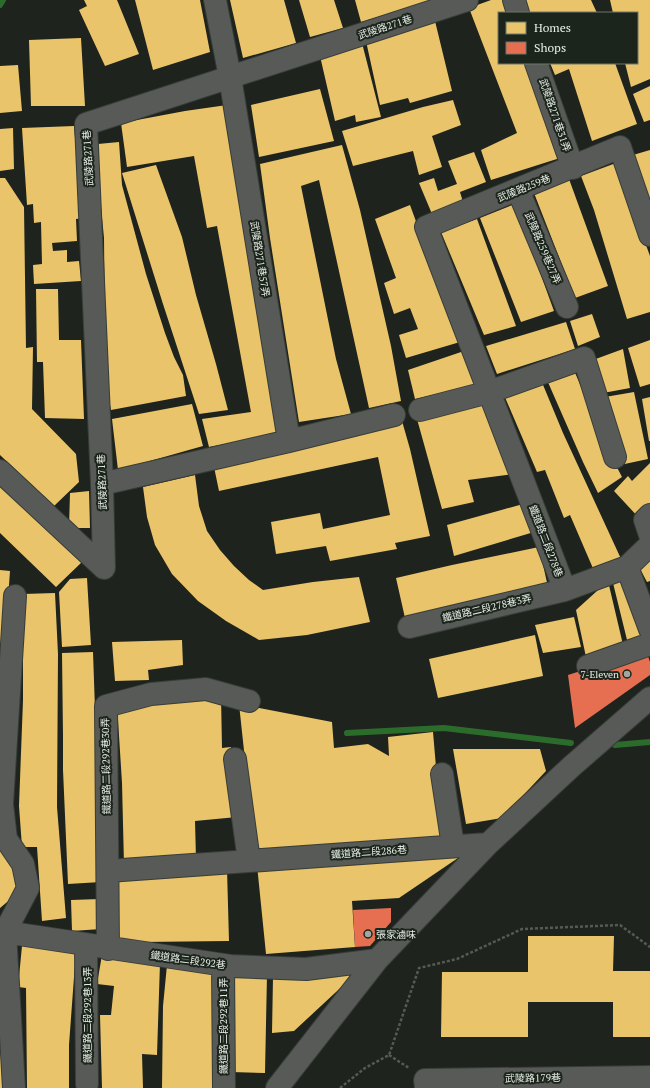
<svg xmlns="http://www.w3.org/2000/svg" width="650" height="1088" font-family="'PT Serif','Noto Sans TC',serif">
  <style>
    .homes { fill: #e9c46a }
    .shops { fill: #e76f51 }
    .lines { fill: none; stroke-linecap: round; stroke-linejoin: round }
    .stream { stroke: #2b6c2d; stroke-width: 6 }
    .minor-casing { stroke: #383d38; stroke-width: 24 }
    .path { stroke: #555a55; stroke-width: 2.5; stroke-dasharray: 3 2; stroke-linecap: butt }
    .minor { stroke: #575a57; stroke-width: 22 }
    .poi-dot { fill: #a1a6a0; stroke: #1c251b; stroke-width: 1.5 }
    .labels { text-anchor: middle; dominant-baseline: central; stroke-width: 4; stroke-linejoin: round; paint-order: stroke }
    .street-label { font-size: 10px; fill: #e7ede7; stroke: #1c251b }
    .poi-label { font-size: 10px; fill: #e7ede7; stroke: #1c251b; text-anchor: end }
  </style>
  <rect width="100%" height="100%" fill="#1e231d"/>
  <path class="homes" d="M84,0h33l22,54 -34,12 -26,-56 8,-4z
    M135,0h65l10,52 -57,18z
    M230,0h54l12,43 -53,15z
    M299,0h35l9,28 -33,9z
    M355,0h80l-74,22z
    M491,0h17l4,13h-13v50h30l31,95 -69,22 -10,-30 36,-17 -48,-125z
    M524,0h67l6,13h-67z
    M610,0h40v79l-19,8 -6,-24h12v-50h-24z
    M435,21l17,70 -42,12 -2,-5 -28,7 -14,-64z
    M81,38l4,68h-54l-2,-66z
    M362,43l19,74 -25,5 -1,-7 -20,6 -15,-65z
    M550,63h65l22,61 -45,17 -23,-72 -14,6z
    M18,65l4,46 -22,2v-47z
    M650,86v34l-6,2 -11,-28z
    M320,89l14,52 -75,16 -8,-52z
    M453,100l8,25 -29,11 10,31 -23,8 -6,-24 -60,15 -11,-35 81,-24z
    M227,105l57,328 -75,14 -7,-28 49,-7 -34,-186 -10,2 -13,-72 -67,11 -6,-44 64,-12z
    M74,126l3,35 1,39h5l1,18 -8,1 1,22 -25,2 1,8 14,-1v12l12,-1 2,20 -47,3 -1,-19 9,-1 -1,-42 -7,1 -1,-19 -6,1 -5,-77z
    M13,128l1,41 -14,2v-42z
    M119,142l3,43 24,89 19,59 9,24 9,18 3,21 -75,14 -4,-20 -2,-56 -1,-96 -5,-52 -1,-42z
    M342,145l18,65 31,136 10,55 -32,7 -50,-228 -18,6 35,173 15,55 -52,8 -29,-184 -10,-74z
    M650,150v54l-17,-49z
    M474,152l12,30 -26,10 3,10 -31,12 -13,-31 15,-5 4,13 19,-7 -9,-23z
    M616,163l34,93v56l-23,7 -33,-109 -13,-34z
    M156,165l26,72 14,58 20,69 12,46 -29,4 -36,-110 -41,-131z
    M0,178h5l19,29 2,141 7,-1 -1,62 44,45 3,28 -25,24 -54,-51z
    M569,179l39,107 -33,12 -41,-105z
    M515,204l39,107 -33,11 -41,-104z
    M410,205l50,137 -54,16 -7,-23 19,-6 -8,-21 -16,6 -10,-31 12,-5 -21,-59z
    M477,219l39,107 -32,9 -43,-103z
    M36,289h22l1,51h22l3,79 -39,-1 -2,-56h-6z
    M592,314l8,23 -22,9 -8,-25z
    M566,322l9,27 -78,25 -11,-28z
    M650,340v44l-10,3 -12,-39z
    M623,349l7,39 -27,5 -10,-33z
    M464,351l12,34 -61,14 -7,-29z
    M573,368l35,82 14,27 -24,16 -15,-31 -36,-82z
    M541,380l22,53 59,128 -27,12 -25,-58 -6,3 -19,-48 -8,2 -33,-77z
    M634,392l14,67 -28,6 -15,-68z
    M650,397v44h-1l-7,-42z
    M485,402l28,72 -45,6 6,22 -32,7 -25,-90z
    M192,404l11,42 -85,24 -6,-51z
    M402,421l8,28 20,87 -35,7 2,6 -67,12 -4,-15 -50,8 -5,-32 49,-9 3,16 67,-14 -12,-58 -159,34 -5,-24z
    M650,463v46l-10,10 -26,-28 14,-15 4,5z
    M195,475l4,31 8,25 13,19 14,16 15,14 14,10 50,-8 46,-5 11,45 -63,13 -48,5 -33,-19 -28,-20 -26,-27 -17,-29 -8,-28 -4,-30z
    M0,478l82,84 -26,25 -56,-54z
    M89,491l1,37h-21l1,-35z
    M523,504l11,28 -80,24 -7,-31z
    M539,547l9,40 -143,31 -9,-40 56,-13z
    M650,556v25l-3,1 -10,-19z
    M0,570l10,1 -10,141z
    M87,578l4,67 -29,2 -3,-55 11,-13z
    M624,578l23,64 -18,6 -16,-65z
    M608,581l16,68 -38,8 -10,-47z
    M55,593l3,61 -1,153 9,111 -24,3 -5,-74h-15l-3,-41 4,-106v-106z
    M574,617l7,30 -38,6 -8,-28z
    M535,635l8,41 -105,22 -9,-39z
    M182,640l1,25 -35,5 1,10 -34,1 -3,-39z
    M93,652l8,230 -33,2 -5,-114v-34l-1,-83z
    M221,696l1,52 9,-1 6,70 -42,4 1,38 -72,6 -2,-82 -5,-79z
    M239,704l93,18 2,26 34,-4 21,12 -1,-19 45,-5 9,105 -187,16z
    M453,749h87l6,22 -44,47 -36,6z
    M0,848l25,39 -25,21z
    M457,851l1,7 -59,40 -47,3 3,46 -89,7 -9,-89z
    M227,869l2,72 -87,1 -26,-2 1,-67z
    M100,899l1,30 -29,2 -1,-31z
    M528,936h86l-1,35h37v66h-37v-35h-85v35h-87l1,-65h86z
    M22,946l54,4 -7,95v43h-42l-1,-100 -8,-1z
    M102,955l58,8 -3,92 -15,-1 1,34h-41l-2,-73h11l3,-29 -17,-2z
    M167,965l51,7 -4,116h-52l1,-82z
    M349,969l1,10 -56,52 -22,2 1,-56z
    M230,974l37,1 -2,98 -34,-1z
    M0,1038h5v50h-5z"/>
  <path class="shops" d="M646,650l4,12v13l-75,53 -7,-53z
    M391,908v14l-21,24 -15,1 -2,-37z"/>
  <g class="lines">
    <path class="stream" d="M0,5l3,-5
      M347,733l97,-5 127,15
      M615,745l35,-3"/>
    <defs>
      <path id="minor" d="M215,0l15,77 59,364
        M514,0l4,13
        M536,63l37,105
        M518,190l49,117
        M650,235l-30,-88 -194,80 139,363 62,-23 23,62
        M420,410l69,-18 95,-34 31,99
        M0,471l104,97
        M102,484l187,-43 105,-26
        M650,515l-5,5 5,15
        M627,567l23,-22
        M104,568l-2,-84 -16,-360 381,-124
        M409,627l156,-37
        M588,666l62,-22
        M235,759l14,102
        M442,774l11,72
        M108,871l380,-27
        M0,935l5,-3 226,34 75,3 71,-9
        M86,945l1,139
        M108,949l-2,-243 45,-12 55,-5 43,12
        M223,965l1,123
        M14,1088l-9,-156 23,-44 -5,-24 -17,-25 -4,-35 13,-208
        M277,1088l100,-128 111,-116 84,-78 78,-68
        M426,1088l-1,-8 225,-3"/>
    </defs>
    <use href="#minor" class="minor-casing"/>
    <path class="path" d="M389,1055l20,13
      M340,1088l25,-20 24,-13 30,-87 38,-9 65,-30 98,-4 30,22"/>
    <use href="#minor" class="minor"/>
  </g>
  <g class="poi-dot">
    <circle cx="627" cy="674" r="4"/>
    <circle cx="368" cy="934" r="4"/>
  </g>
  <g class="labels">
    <g class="street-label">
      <text transform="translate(385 27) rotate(-18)">武陵路271巷</text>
      <text transform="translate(555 115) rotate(71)">武陵路271巷31弄</text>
      <text transform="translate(88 158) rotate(-93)">武陵路271巷</text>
      <text transform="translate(524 188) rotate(-22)">武陵路259巷</text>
      <text transform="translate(543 248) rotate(67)">武陵路259巷27弄</text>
      <text transform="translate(260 259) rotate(81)">武陵路271巷57弄</text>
      <text transform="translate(102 482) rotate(-92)">武陵路271巷</text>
      <text transform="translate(546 541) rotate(69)">鐵道路二段278巷</text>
      <text transform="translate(487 608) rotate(-13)">鐵道路二段278巷3弄</text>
      <text transform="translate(106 766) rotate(-91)">鐵道路二段292巷30弄</text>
      <text transform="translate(369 852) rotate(-4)">鐵道路二段286巷</text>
      <text transform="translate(188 960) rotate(8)">鐵道路二段292巷</text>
      <text transform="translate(87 1015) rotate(-90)">鐵道路二段292巷13弄</text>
      <text transform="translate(223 1026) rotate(-90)">鐵道路二段292巷11弄</text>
      <text transform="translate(533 1078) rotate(-1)">武陵路179巷</text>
    </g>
    <g class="poi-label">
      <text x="619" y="674">7-Eleven</text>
      <text x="376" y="934" text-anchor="start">張家滷味</text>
    </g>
  </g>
  <rect x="498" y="12" width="140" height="52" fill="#1c251b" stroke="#6d756d"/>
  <rect x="506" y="22" width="20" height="12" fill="#e9c46a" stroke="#6d756d"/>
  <text x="534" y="32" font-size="12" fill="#e7ede7">Homes</text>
  <rect x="506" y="42" width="20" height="12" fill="#e76f51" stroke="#6d756d"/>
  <text x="534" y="52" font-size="12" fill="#e7ede7">Shops</text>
</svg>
